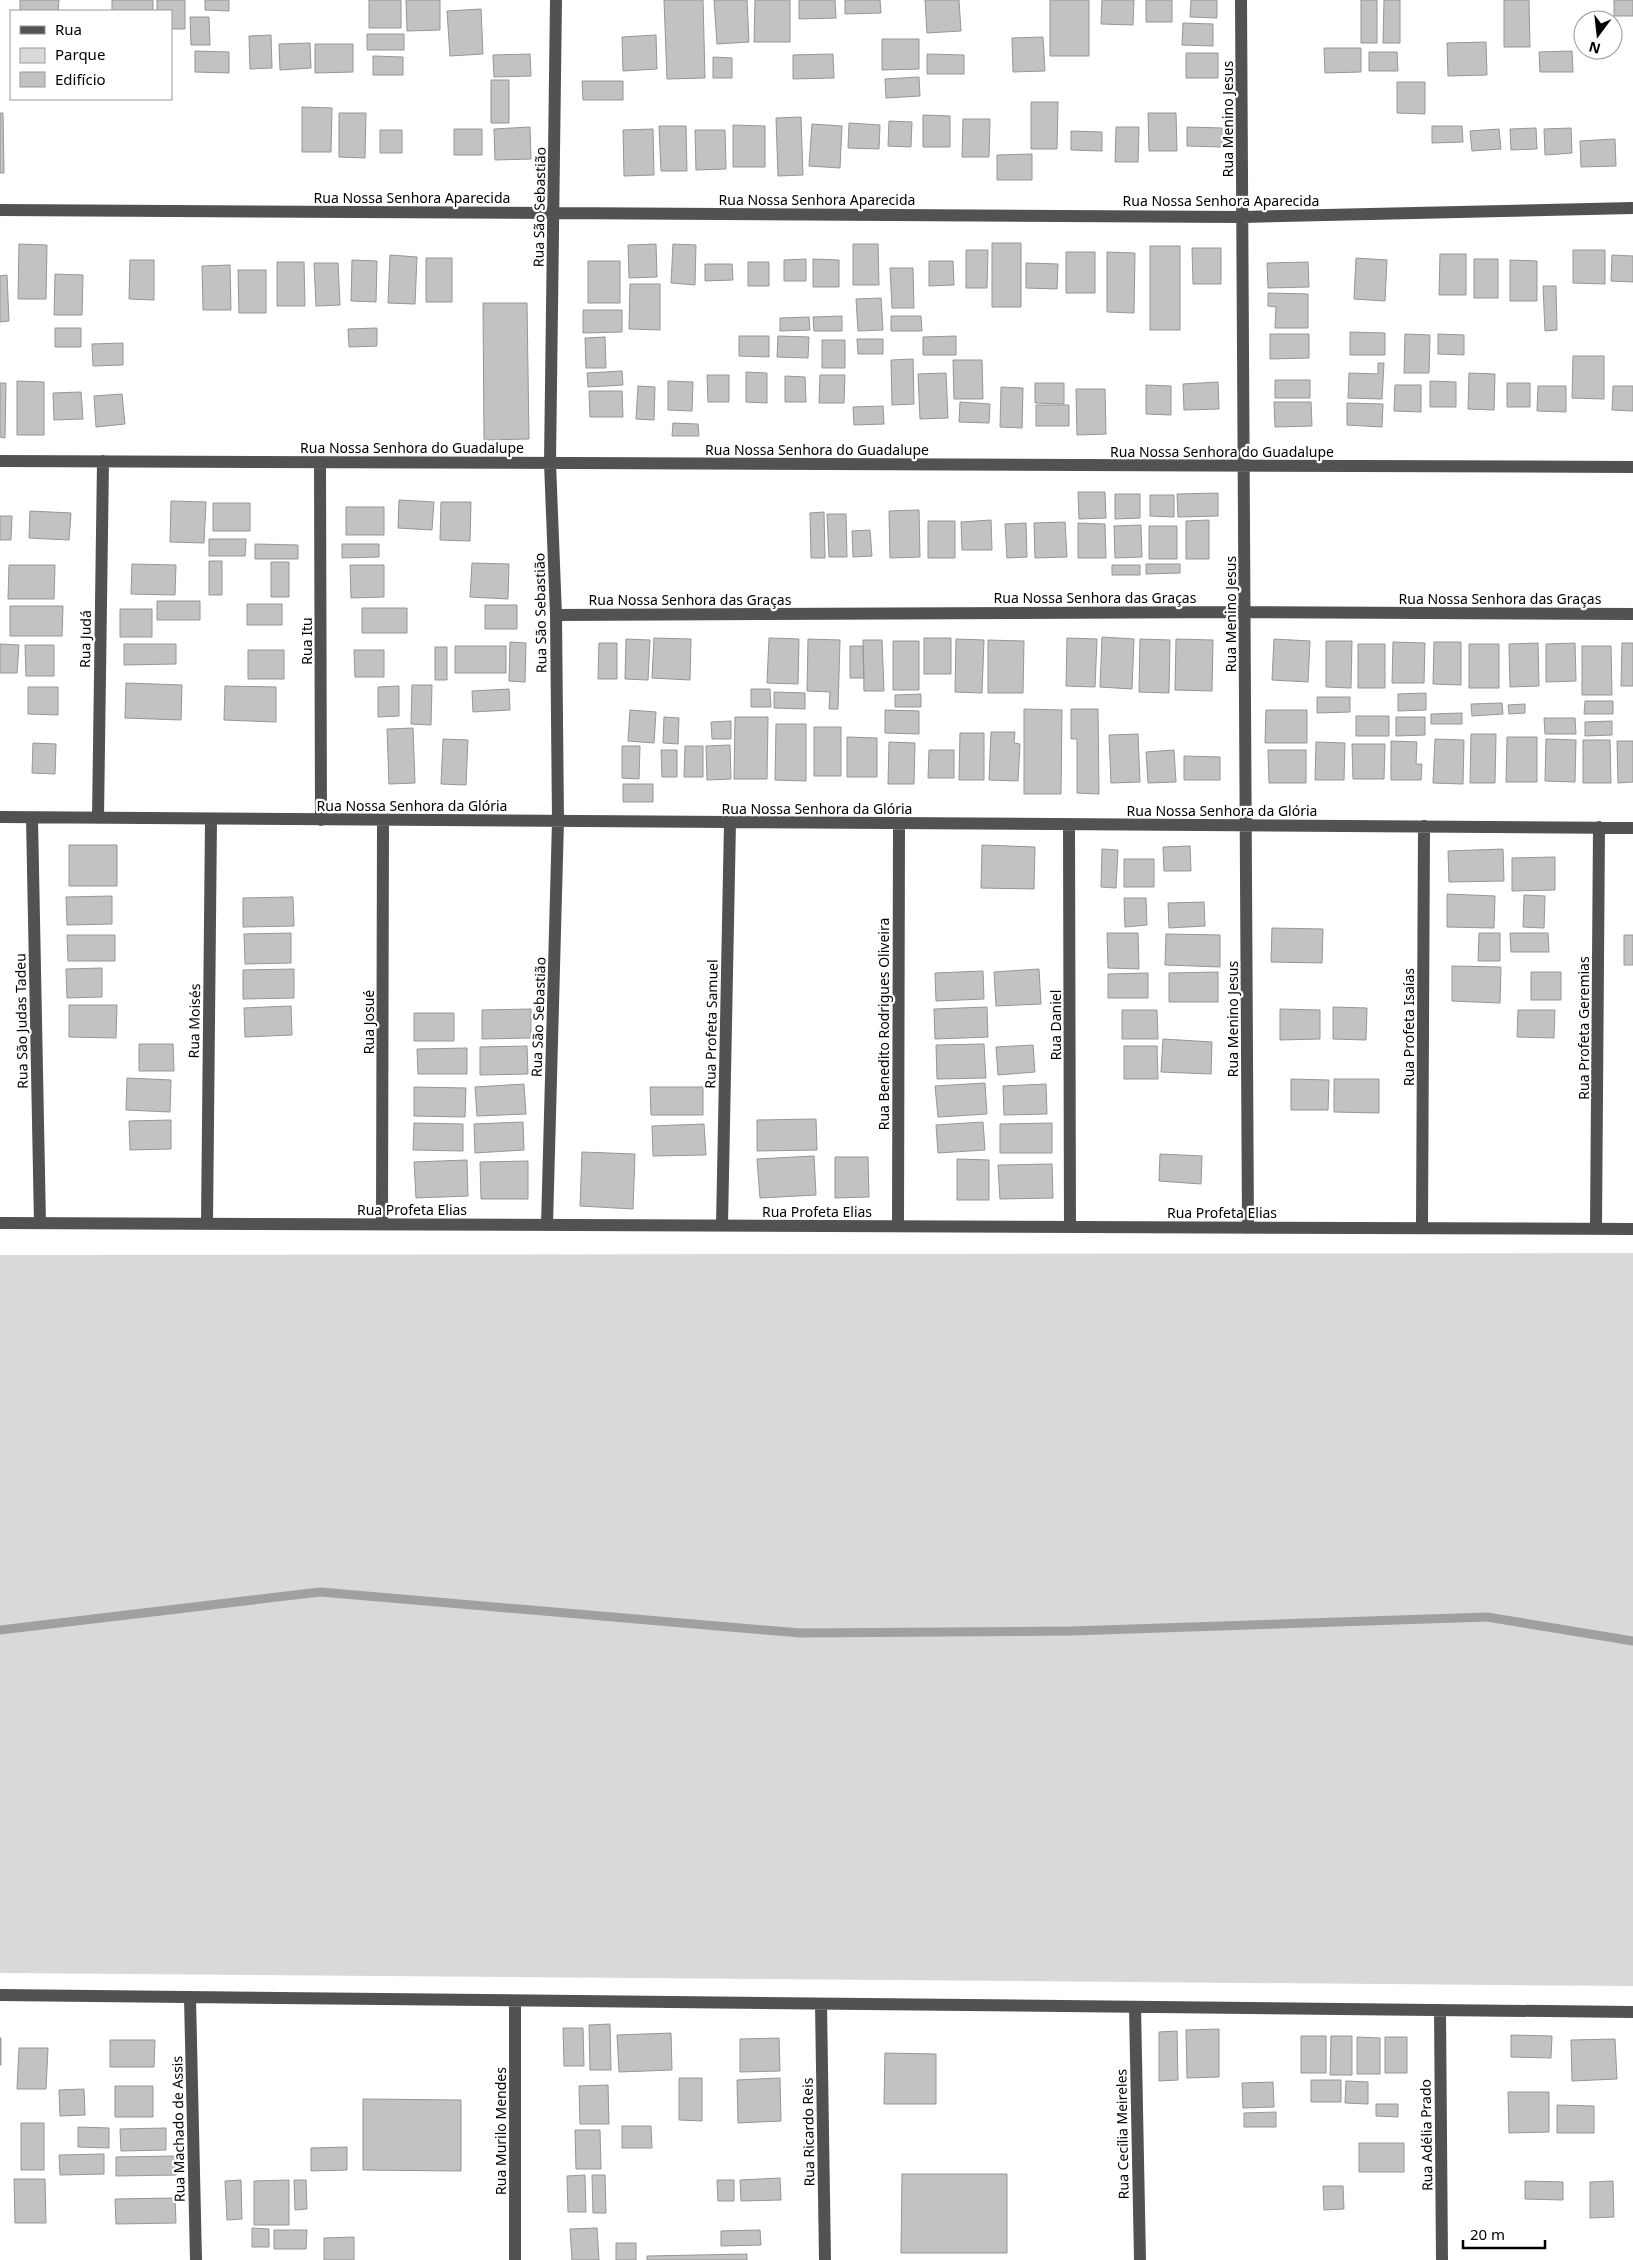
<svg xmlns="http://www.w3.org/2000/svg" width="1633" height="2260" font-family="'Noto Sans',sans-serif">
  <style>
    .green { fill: #d9d9d9 }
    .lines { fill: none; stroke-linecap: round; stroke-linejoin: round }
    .stream { stroke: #a0a0a0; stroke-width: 9 }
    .building { fill: #c2c2c2; stroke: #969696 }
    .minor { stroke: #525252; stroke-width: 12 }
    .labels { text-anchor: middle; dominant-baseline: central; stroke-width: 4.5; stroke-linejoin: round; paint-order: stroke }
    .street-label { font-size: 14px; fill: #000; stroke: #fff }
  </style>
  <rect width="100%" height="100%" fill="#fff"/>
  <path class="green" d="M1633,1253v733l-1633,-13v-718z"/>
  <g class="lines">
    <path class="stream" d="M0,1630l320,-38 480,41 272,-2 415,-14 146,24"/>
  </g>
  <path class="building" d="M20,0h39l-1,11h-38z
    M112,0h41v11h-41z
    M157,0h28v29h-14v-18h-14z
    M205,0h24v11l-24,-1z
    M369,0h32v28h-32z
    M406,0h34v30l-33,1z
    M664,0h39l2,78 -38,1z
    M714,0h33l2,42 -32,2z
    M755,0h35v42h-36z
    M799,0h36l1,18 -37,1z
    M845,0h35l1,13 -36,1z
    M925,0h34l2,31 -34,2z
    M1050,0h39v56h-39z
    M1102,0h32l-1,25 -32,-1z
    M1146,0h26v22h-26z
    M1191,0h26v18l-27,-1z
    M1361,0h16v43h-16z
    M1384,0h16v43h-17z
    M1504,0h25l1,47h-26z
    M1614,0h19v16h-19z
    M481,9l2,45 -33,2 -3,-45z
    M190,17h19l1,28h-19z
    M1579,22h4v25h-3z
    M1183,23l30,1v22l-31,-1z
    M367,34h37v16h-37z
    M271,35l1,33 -22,1 -1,-33z
    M656,35l1,34 -34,2 -1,-34z
    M1043,37l2,34 -32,1 -1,-34z
    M882,39h37v30l-37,1z
    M1486,42l1,33 -39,1 -1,-33z
    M310,43l1,25 -31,2 -1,-26z
    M315,44h38v28l-38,1z
    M1324,48h37v24l-36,1z
    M195,51l34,1v21l-34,-1z
    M1572,51l1,21h-33l-1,-20z
    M1369,52h28l1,19h-29z
    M1186,53h32v25h-32z
    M530,54l1,22 -37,1 -1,-22z
    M833,54l1,24 -41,1v-24z
    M927,54l37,1v19h-37z
    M373,56l30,1v18h-30z
    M713,57l19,1v20h-19z
    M919,77l1,19 -34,2 -1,-19z
    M491,80h18v43h-18z
    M582,81h41v19h-40z
    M1397,82h28v32l-28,-1z
    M1031,102h27l-1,47h-26z
    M302,107l30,1 -1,44h-29z
    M0,113h3l1,60h-4z
    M339,113h27l-1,45 -26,-1z
    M1148,113h28l1,38h-28z
    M923,115l27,1v31h-27z
    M801,117l2,58 -25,1 -2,-58z
    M963,119h27l-1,38h-27z
    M889,121l23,1 -1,25 -23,-1z
    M849,123l31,2 -1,24 -31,-1z
    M812,124l30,2 -2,42 -31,-2z
    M733,125l32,1v41h-32z
    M659,126h27l1,45h-26z
    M1432,126h30l1,16 -31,1z
    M530,127l1,32 -36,1 -1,-31z
    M1116,127h23l-1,35h-23z
    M1187,127l35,1v19l-35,-1z
    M1536,128l1,21 -26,1 -1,-21z
    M1571,128l1,25 -27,2 -1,-26z
    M454,129h28v26h-28z
    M653,129l1,46 -30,1 -1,-46z
    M1499,129l2,20 -29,2 -2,-20z
    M380,130h22v23h-22z
    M695,130h30l1,39 -30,1z
    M1071,131l31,1v19l-31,-1z
    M1615,139l1,27 -35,1 -1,-26z
    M1032,154v26h-35v-25z
    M992,243h29v64h-29z
    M19,244l28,1 -1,54h-28z
    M656,244l1,33 -28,1 -1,-33z
    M673,244l23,1 -1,40 -24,-2z
    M853,244h25l1,41h-26z
    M1150,246h30v84h-30z
    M1192,248h29v36h-28z
    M966,250h22l-1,38h-21z
    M1573,250h32v34l-32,-1z
    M1066,252h29v41h-29z
    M1107,252l28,1 -1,60 -27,-1z
    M1440,254h26v41h-27z
    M390,255l27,2 -2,47 -27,-1z
    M1612,255l21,1v26l-22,-1z
    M426,258h26v44h-26z
    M1356,258l31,2 -2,41 -31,-2z
    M806,259v22h-22v-21z
    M813,259l26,1v27h-26z
    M1474,259h24v39h-24z
    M130,260h24v40l-25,-1z
    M352,260l25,1 -1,41 -25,-1z
    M1510,260l27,1v40h-27z
    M588,261h32v42h-32z
    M929,261h24l1,24 -25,1z
    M277,262h27l1,44h-28z
    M748,262h21v24h-21z
    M1308,262l1,25 -41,1 -1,-25z
    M314,263h24l2,42 -24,1z
    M1026,263l32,1 -1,25 -31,-1z
    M705,264h27l1,16 -28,1z
    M230,265l1,45h-28l-1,-44z
    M890,268h23l1,40h-22z
    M238,270h28v43h-27z
    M55,274l28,1 -1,40h-28z
    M7,275l2,46 -9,1v-46z
    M630,284h30v46l-31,-1z
    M1543,286h13l1,44 -12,1z
    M1268,293l40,1v34h-33l1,-21 -8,-1z
    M881,298l2,32 -25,1 -2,-32z
    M483,303h44l2,136 -45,1z
    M583,310h39v22l-39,1z
    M842,316v15h-28l-1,-14z
    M891,316h30l1,15h-31z
    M809,317l1,13 -30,1v-13z
    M55,328h26v19h-26z
    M377,328v18l-28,1 -1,-18z
    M1350,332l35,1v22h-35z
    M1270,334h39v24l-39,1z
    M1405,334l25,1 -1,38h-25z
    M1438,334l26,1v20l-26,-1z
    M739,336h30v21l-30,-1z
    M778,336l31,1 -1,21 -31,-1z
    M956,336v19h-33v-18z
    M605,337l1,31h-20l-1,-30z
    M857,339h26v15h-25z
    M822,340h23v28h-23z
    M123,343v22l-30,1 -1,-22z
    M1573,356h31v43l-32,-1z
    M913,359l1,45 -22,1 -1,-45z
    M953,360h29l1,39h-29z
    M1378,363h6l-2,36 -34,-1 1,-25 29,1z
    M622,371l1,14 -35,2 -1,-14z
    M746,372l21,1v30l-21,-1z
    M946,373l2,45 -28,1 -2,-45z
    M1469,373l26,1 -1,36 -26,-1z
    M707,375h22v27h-21z
    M820,375h25l-1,28h-25z
    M785,376l20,1 1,25h-21z
    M1275,380h35v18h-35z
    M17,381l27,1v53h-27z
    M668,381l25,1 -1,29 -24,-1z
    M1430,381l26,1v25h-26z
    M1218,382l1,27 -35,1 -1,-26z
    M0,383h6l-1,55 -5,-1z
    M1035,383h29v21l-29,-1z
    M1507,383h23v24h-23z
    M1146,385l25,1v29l-25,-1z
    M1395,385h26v27l-27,-1z
    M638,386l17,1 -1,33 -18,-1z
    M1538,386h28v26l-29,-1z
    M1613,386h20v25l-21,-1z
    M1001,387l22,1 -1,40 -22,-1z
    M1076,389h29l1,45 -29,1z
    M589,391h33l1,26h-33z
    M81,392l2,27 -29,1 -1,-27z
    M122,394l3,30 -29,3 -2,-31z
    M960,402l30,2 -1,19 -30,-1z
    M1274,402h37l1,24 -37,1z
    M1347,403l36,1 -1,23 -35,-2z
    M1036,405h33v21h-33z
    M883,406l1,18 -30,1 -1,-18z
    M673,423l25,1 1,12h-27z
    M1078,492h27l1,26 -27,1z
    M1218,493v23l-40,1 -1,-23z
    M1115,494h25v24l-25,1z
    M1150,495h24v22l-24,-1z
    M399,500l35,2 -2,28 -34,-2z
    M171,501l35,1 -2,41 -34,-1z
    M441,502h30l-1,39 -30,-1z
    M213,503h37v28h-37z
    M346,507h38v28h-38z
    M919,510l1,47 -30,1 -1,-47z
    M30,511l41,2 -2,27 -40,-2z
    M824,512l1,46h-14l-1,-45z
    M827,514h19l1,43h-18z
    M0,516h12l-1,24h-11z
    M991,520l1,30h-30l-1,-28z
    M1209,520v39h-23v-38z
    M928,521h27v37h-27z
    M1065,522l2,35 -32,1 -1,-35z
    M1026,523l1,34 -20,1 -2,-34z
    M1078,523l27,1 1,34h-28z
    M1141,525l1,32 -27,1 -1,-32z
    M1149,526h28v33h-28z
    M870,530l2,26 -19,1 -1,-26z
    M209,539h37l-1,17h-36z
    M255,544l43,1v14h-43z
    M342,544h37v13l-37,1z
    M209,561h13v34h-13z
    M271,562h18v35h-18z
    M472,563l37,1 -1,35 -38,-2z
    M132,564l44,1 -1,30 -44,-1z
    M1146,564h34v9l-34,1z
    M9,565h46l-1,34h-46z
    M350,565h34v32l-33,1z
    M1112,565h28v10h-28z
    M157,601h43v19h-43z
    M247,604h35v21h-35z
    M485,605h32v24h-32z
    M10,606h53l-1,30h-52z
    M362,608h45v25h-45z
    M120,609h32v28h-32z
    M1102,637l32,2 -2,50 -32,-2z
    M654,638l37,1 -1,41 -38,-2z
    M769,638l30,1 -1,45 -31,-1z
    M924,638h27v36h-27z
    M1067,638l30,1 -2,48 -29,-1z
    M626,639l24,1 -2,40 -23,-1z
    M808,639l32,1 -2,69h-9l1,-17 -23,-1z
    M956,639l28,1 -2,53 -27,-1z
    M1140,639l30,1 -1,53 -30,-1z
    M1176,639l37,1 -1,51 -37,-1z
    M1274,639l36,2 -2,41 -36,-2z
    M863,640h19l2,51h-20z
    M988,640l36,1 -1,52h-35z
    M893,641h26v49h-26z
    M1326,641h26l-1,47 -25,-1z
    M510,642l16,1 -1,39 -16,-1z
    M1393,642l32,1 -1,40h-32z
    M1434,642h27v43l-28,-1z
    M599,643h18v36h-19z
    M1538,643l1,43 -29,1 -1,-43z
    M1575,643l1,38 -30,1v-38z
    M1622,643h11v43h-12z
    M0,644l19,1 -2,28h-17z
    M124,644h52v20l-52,1z
    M1358,644h27v44h-27z
    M1469,644h30v44h-30z
    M25,645h29v31h-28z
    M455,646h51v27h-51z
    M850,646h13l1,32h-14z
    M1582,646h29l1,49h-30z
    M435,647h12v33h-12z
    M248,650h36v29h-36z
    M354,650h30v27h-29z
    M126,683l56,2 -1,35 -56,-2z
    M412,685h20l-1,40 -20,-1z
    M225,686l51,1v35l-52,-2z
    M399,686v30l-21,1v-30z
    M28,687h30v28l-30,-1z
    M509,689l1,21 -37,2 -1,-21z
    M751,689h19l1,18h-20z
    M774,692l31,1v16l-31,-1z
    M1426,693v17l-28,1v-17z
    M921,694v13h-26v-12z
    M1317,697h33v15l-33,1z
    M1585,701h28v13h-29z
    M1502,703l1,11 -31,2 -1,-12z
    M1525,704v9l-16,1 -1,-9z
    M1024,709l38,1 -1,84h-37z
    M1071,709h27l1,85 -22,-1v-54h-6z
    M630,710l26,2 -2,31 -26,-2z
    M885,710l34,1v23l-34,-1z
    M1266,710h41v33h-42z
    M1462,713v11h-31v-10z
    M1356,716h33v20h-33z
    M664,717l15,1 -1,26 -15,-1z
    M735,717h33l-1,62h-33z
    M1396,717h29v18l-29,1z
    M1544,718h31l1,16h-31z
    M731,721v18h-19l-1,-17z
    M1612,721v14l-27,1v-14z
    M776,724h30v57l-31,-1z
    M814,727h27v49h-27z
    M413,728l2,55 -26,1 -2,-55z
    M991,732h24l-1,11 6,1 -2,37 -29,-1z
    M960,733h24v47h-25z
    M1138,734l2,48 -29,1 -2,-48z
    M1471,734h25l-1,49h-25z
    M847,737l30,1v39h-30z
    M1507,737h30v45h-31z
    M443,739l25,1 -2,45 -25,-1z
    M1435,739l29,1 -1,44 -30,-1z
    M1546,739l30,1 -1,42 -30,-1z
    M1583,740h27l1,43h-28z
    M1391,741l26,1 -1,22h6l-1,16h-30z
    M1617,741h16v41l-15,1z
    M889,742l26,1 -1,41h-26z
    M1316,742l29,1 -1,37h-29z
    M33,743l23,1 -1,30 -23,-1z
    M1352,744h33l-1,35h-31z
    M730,745l1,34 -24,1 -1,-34z
    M622,746h18l-1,33 -17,-1z
    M685,746h18v31h-19z
    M661,750h16v27h-15z
    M929,750h25v28h-26z
    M1174,750l2,32 -28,1 -2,-31z
    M1268,750h38v33h-37z
    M1184,756l36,1v23h-36z
    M623,784h30v18h-30z
    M69,845h48v41h-48z
    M982,845l53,2 -1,42 -53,-1z
    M1190,846l1,25h-27l-1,-24z
    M1102,849l16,1 -2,38 -15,-1z
    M1503,849l1,32 -55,1 -1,-31z
    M1555,857v33l-43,1v-33z
    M1124,859h30v28h-30z
    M1447,894l48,2 -1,32 -47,-1z
    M1524,895l21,1 -1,32 -21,-1z
    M112,896v28l-45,1 -1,-28z
    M293,897l1,29 -51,1v-29z
    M1124,898h22l1,27 -22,2z
    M1204,902l1,24 -36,2 -1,-25z
    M1272,928l51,1 -1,34 -51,-1z
    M291,933v30l-46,1 -1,-30z
    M1107,933h31l1,36 -31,-1z
    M1479,933h21v28h-22z
    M1510,933h38l1,19h-38z
    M1166,934l54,1v32l-55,-2z
    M67,935h48v26h-47z
    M1624,935h9v30h-9z
    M1452,966l49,1 -1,36 -48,-2z
    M102,968v29l-35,1 -1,-29z
    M294,969v29l-51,1v-29z
    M1039,969l2,35 -45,2 -2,-34z
    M983,971l1,28 -48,2 -1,-28z
    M1218,972v30h-49v-29z
    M1531,972h30v28h-30z
    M1148,973v25h-40v-24z
    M69,1005h48l-1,33 -47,-1z
    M291,1006l1,29 -47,2 -1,-29z
    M987,1007l1,30 -53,2 -1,-30z
    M1333,1007l34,1 -1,32 -33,-1z
    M531,1009v29l-49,1v-29z
    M1280,1009l40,1v29l-40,1z
    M1122,1010h35l1,29h-36z
    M1518,1010h37l-1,28 -37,-1z
    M414,1013h40v28h-40z
    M1163,1039l49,3 -1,32 -50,-2z
    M139,1044h34l1,27h-35z
    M984,1044l2,34 -49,1 -1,-34z
    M1033,1045l2,27 -37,3 -2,-28z
    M527,1046l1,28 -48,1v-28z
    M1124,1046h33l1,33h-34z
    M467,1048v26h-49l-1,-25z
    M127,1078l44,2 -1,32 -44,-2z
    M1291,1079l38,1 -1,30h-37z
    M1334,1079h45v34l-45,-1z
    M985,1083l2,31 -49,3 -3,-31z
    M524,1084l2,30 -49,2 -2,-29z
    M1046,1084l1,30 -43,1 -1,-29z
    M414,1087l52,1 -1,29 -51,-1z
    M650,1087h53v28h-52z
    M816,1119l1,31 -60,1v-31z
    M171,1120v29l-41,1 -1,-29z
    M523,1122l1,28 -49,3 -1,-29z
    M983,1122l2,28 -47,3 -2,-28z
    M414,1123l49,1v27l-50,-1z
    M1052,1123v30h-52v-29z
    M704,1124l2,31 -53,1 -1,-30z
    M582,1152l53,2 -2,55 -53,-3z
    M1160,1154l42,2 -1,28 -42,-3z
    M814,1156l2,39 -56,3 -3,-39z
    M835,1157h33l1,40 -34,1z
    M957,1159l32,1v40h-32z
    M467,1160l1,36 -52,2 -2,-36z
    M528,1161v38h-47l-1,-37z
    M1052,1164l1,34 -53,1 -2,-34z
    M610,2024l1,46h-21l-1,-45z
    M563,2028h20l1,38h-20z
    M1219,2029v48l-32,1 -1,-48z
    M1177,2031l1,49 -19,1v-49z
    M671,2033l1,37 -53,2 -2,-37z
    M1511,2035l41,1 -1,22 -40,-1z
    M1301,2036h25v37h-25z
    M1331,2036h21v39h-22z
    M1357,2037l23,1v36h-23z
    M1385,2037h22v36h-22z
    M0,2038h1v27h-1z
    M779,2038l1,33 -40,1v-33z
    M1615,2039l2,40 -45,2 -1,-41z
    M110,2040h45l-1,27h-44z
    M19,2048h29l-2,41h-29z
    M885,2053l51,1v50h-52z
    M679,2078h23v43l-23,-1z
    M780,2078l1,43 -43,2 -1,-43z
    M1311,2080h30v22h-30z
    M1346,2081l22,1v22l-23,-1z
    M1273,2082l1,25 -31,1 -1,-25z
    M608,2085l1,39h-29l-1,-38z
    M115,2086h38v31h-38z
    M84,2089l1,26 -25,1 -1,-26z
    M1508,2092h41v40l-40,1z
    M363,2099l98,1v71l-98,-1z
    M1376,2104h22v13l-22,-1z
    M1557,2105l37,1v27h-37z
    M1276,2112v15h-32v-14z
    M21,2123h23v47h-23z
    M622,2126h29l1,22h-30z
    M78,2127l31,1v20l-31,-1z
    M166,2128v22l-45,1 -1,-22z
    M575,2130h25l1,39h-25z
    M1359,2143h45v29h-45z
    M347,2147v23l-36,1v-23z
    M104,2154v20l-44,1 -1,-20z
    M175,2156l1,19 -60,1v-19z
    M902,2174h105v79h-106z
    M585,2175l1,37h-18l-1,-36z
    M592,2175h13l1,38h-13z
    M780,2178l1,22 -40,1 -1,-21z
    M14,2179h31l1,44h-31z
    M241,2180l1,39 -15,1 -2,-39z
    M289,2180v45h-35v-44z
    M294,2180h12l1,29 -12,1z
    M717,2180h17v21h-16z
    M1525,2181l38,1v18l-38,-1z
    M1613,2181l1,36 -24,1v-36z
    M1323,2186h20l1,23 -20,1z
    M175,2198l1,25 -60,1 -1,-25z
    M252,2228l17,1v18h-17z
    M597,2228l2,32h-27l-2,-31z
    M274,2230h33l-1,19h-32z
    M760,2230l1,15 -40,1v-15z
    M354,2237v23h-30v-22z
    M616,2243h20v17h-20z
    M747,2254v6h-100v-4z"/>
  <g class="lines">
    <path class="minor" d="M1241,0l7,1228
      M0,210l1242,7 391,-9
      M0,461l1633,6
      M320,462l1,358
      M556,615l688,-3 389,2
      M0,817l1633,11
      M32,818l8,405
      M98,818l5,-357
      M1069,824l1,403
      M0,1223l1633,6
      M207,1224l4,-405
      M382,1224l1,-404
      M547,1225l11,-404 -2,-206 -6,-152 6,-463
      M722,1225l8,-403
      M898,1226l1,-403
      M1422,1228l2,-402
      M1596,1229l3,-402
      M0,1995l1633,17
      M190,1998l6,262
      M821,2004l4,256
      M1135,2007l5,253
      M1440,2010l2,250
      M515,2260v-259"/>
  </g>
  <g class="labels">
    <g class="street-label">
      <text transform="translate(1227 119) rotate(-90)">Rua Menino Jesus</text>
      <text x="412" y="197">Rua Nossa Senhora Aparecida</text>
      <text x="817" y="199">Rua Nossa Senhora Aparecida</text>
      <text x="1221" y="200">Rua Nossa Senhora Aparecida</text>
      <text transform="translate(539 207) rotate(-89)">Rua São Sebastião</text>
      <text x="412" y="447">Rua Nossa Senhora do Guadalupe</text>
      <text x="817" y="449">Rua Nossa Senhora do Guadalupe</text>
      <text x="1222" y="451">Rua Nossa Senhora do Guadalupe</text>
      <text x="1095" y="597">Rua Nossa Senhora das Graças</text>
      <text x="1500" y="598">Rua Nossa Senhora das Graças</text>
      <text x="690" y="599">Rua Nossa Senhora das Graças</text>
      <text transform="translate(540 613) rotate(-91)">Rua São Sebastião</text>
      <text transform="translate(1230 614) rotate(-90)">Rua Menino Jesus</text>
      <text transform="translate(85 639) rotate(-89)">Rua Judá</text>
      <text transform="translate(306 641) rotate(-90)">Rua Itu</text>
      <text x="412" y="805">Rua Nossa Senhora da Glória</text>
      <text x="817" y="808">Rua Nossa Senhora da Glória</text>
      <text x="1222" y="810">Rua Nossa Senhora da Glória</text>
      <text transform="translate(538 1017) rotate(-88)">Rua São Sebastião</text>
      <text transform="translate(1232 1019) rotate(-90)">Rua Menino Jesus</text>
      <text transform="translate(21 1021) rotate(-91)">Rua São Judas Tadeu</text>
      <text transform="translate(194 1021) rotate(-89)">Rua Moisés</text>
      <text transform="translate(368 1022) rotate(-90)">Rua Josué</text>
      <text transform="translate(711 1024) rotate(-89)">Rua Profeta Samuel</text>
      <text transform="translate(883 1024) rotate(-90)">Rua Benedito Rodrigues Oliveira</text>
      <text transform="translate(1055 1025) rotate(-90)">Rua Daniel</text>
      <text transform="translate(1408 1027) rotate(-90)">Rua Profeta Isaías</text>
      <text transform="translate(1583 1028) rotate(-90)">Rua Profeta Geremias</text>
      <text x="412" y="1209">Rua Profeta Elias</text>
      <text x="817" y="1211">Rua Profeta Elias</text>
      <text x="1222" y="1212">Rua Profeta Elias</text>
      <text transform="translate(178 2129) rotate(-91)">Rua Machado de Assis</text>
      <text transform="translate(500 2131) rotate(-90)">Rua Murilo Mendes</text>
      <text transform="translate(808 2132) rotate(-91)">Rua Ricardo Reis</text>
      <text transform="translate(1122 2134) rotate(-91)">Rua Cecília Meireles</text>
      <text transform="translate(1426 2135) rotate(-91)">Rua Adélia Prado</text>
    </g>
  </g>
  <rect x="10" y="10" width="162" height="90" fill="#ffffff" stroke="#999999"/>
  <rect x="20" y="26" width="25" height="8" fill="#525252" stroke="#999999"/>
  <text x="55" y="35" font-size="15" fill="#000000">Rua</text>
  <rect x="20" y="48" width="25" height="15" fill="#d9d9d9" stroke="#999999"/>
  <text x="55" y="60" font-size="15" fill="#000000">Parque</text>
  <rect x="20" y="72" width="25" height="15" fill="#c2c2c2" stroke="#999999"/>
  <text x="55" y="85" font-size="15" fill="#000000">Edifício</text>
  <g transform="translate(1598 35) rotate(195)"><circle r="24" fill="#ffffff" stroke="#999999"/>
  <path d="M0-4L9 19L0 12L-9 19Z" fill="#000000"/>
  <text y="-8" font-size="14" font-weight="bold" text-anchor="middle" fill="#000000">N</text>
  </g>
  <path d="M1463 2240v8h82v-8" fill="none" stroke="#000000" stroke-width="2.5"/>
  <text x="1470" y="2240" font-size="15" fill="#000000" stroke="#ffffff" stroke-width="4" paint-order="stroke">20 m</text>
</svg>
